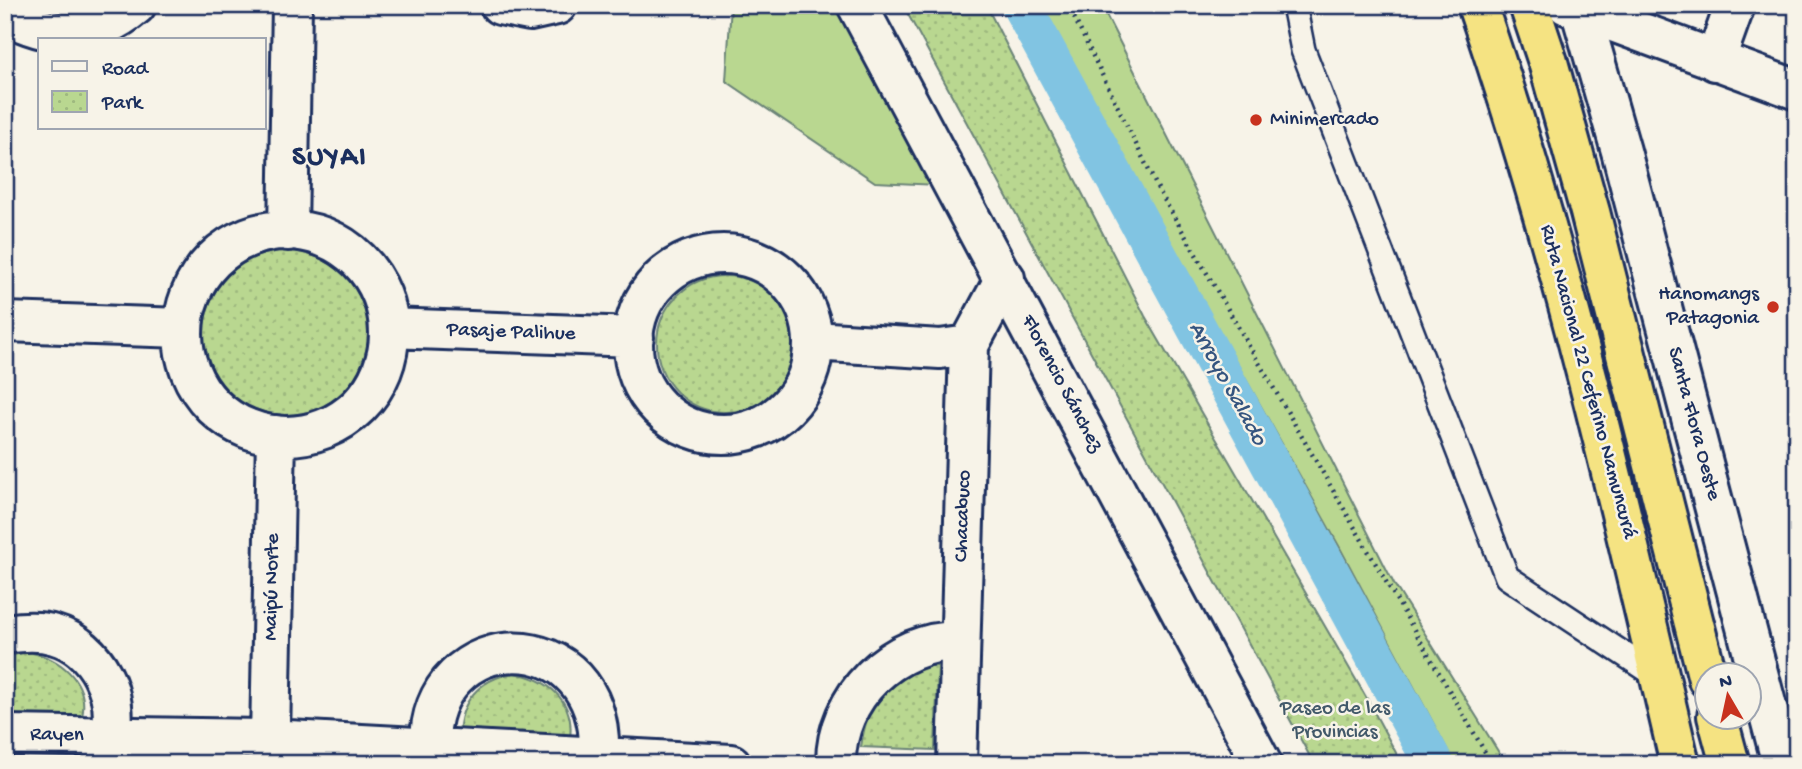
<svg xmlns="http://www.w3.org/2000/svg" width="1802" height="769" font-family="'Gochi Hand',sans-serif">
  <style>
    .grass { fill: #b9d790; stroke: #6a8377; stroke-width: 2 }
    .park { fill: url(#park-dots); stroke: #6a8377; stroke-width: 2 }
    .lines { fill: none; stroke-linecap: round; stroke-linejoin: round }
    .canal { stroke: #81c4e2; stroke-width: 40 }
    .service-casing { stroke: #1b2f5e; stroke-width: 28 }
    .minor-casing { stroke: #1b2f5e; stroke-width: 44 }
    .tertiary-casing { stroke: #1b2f5e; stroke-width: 44 }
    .secondary-casing { stroke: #1b2f5e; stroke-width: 44 }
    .trunk-casing { stroke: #1b2f5e; stroke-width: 44 }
    .path { stroke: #1b2f5e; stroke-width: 4.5; stroke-dasharray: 2 5; stroke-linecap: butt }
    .service { stroke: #f7f3e8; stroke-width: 23 }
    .minor { stroke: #f7f3e8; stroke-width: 38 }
    .tertiary { stroke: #f7f3e8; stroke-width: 38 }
    .secondary { stroke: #f7f3e8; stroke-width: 38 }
    .trunk { stroke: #f5e382; stroke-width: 38 }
    .poi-dot { fill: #c8321e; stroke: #f7f3e8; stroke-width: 2.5 }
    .labels { text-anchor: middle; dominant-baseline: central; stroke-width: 5; stroke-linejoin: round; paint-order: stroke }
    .poi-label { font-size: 21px; fill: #1b2f5e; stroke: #f7f3e8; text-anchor: start }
    .street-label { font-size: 21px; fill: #1b2f5e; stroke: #f7f3e8 }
    .park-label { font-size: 21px; fill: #42596a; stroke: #f7f3e8 }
    .water-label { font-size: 23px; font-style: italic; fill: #34547f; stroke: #f7f3e8 }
    .district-label { font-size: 28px; font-weight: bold; letter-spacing: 2px; fill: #1b2f5e; stroke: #f7f3e8 }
  </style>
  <defs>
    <pattern id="park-dots" width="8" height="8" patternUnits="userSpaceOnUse" patternTransform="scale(1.75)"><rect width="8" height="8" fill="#b9d790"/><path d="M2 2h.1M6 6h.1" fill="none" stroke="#9eb97f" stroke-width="1.8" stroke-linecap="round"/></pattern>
  </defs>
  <rect width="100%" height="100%" fill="#f7f3e8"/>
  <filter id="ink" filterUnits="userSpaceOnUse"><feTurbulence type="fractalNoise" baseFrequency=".0143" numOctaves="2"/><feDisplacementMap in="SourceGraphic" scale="14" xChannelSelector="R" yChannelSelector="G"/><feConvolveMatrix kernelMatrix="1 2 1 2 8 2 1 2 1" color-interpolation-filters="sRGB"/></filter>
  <g filter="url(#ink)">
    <path class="grass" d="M731,5h109l97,180 -62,-3 -149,-101z
      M1037,5h64l293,579 112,180h-51l-116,-218z"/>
    <path class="park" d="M35,5h65l-30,8z
      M903,5h83l159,311 221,381 36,67h-88z
      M204 333a82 82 0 1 1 164 0a82 82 0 1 1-164 0Z
      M657 344a68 68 0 1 1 136 0a68 68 0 1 1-136 0Z
      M26,652c32,4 64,28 56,65l-77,-1v-59z
      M927,666h11l-3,84 -74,-3c6,-44 23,-69 66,-81z
      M513,673c34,5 62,27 57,65l-111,-2c1,-35 19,-56 54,-63z"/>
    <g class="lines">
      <path class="canal" d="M1021,5l413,759"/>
      <defs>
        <path id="service" d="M1294,5l9,45 204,527 153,101"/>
        <path id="minor" d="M500,5l30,6 27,-6
          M1579,5l42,146 161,613
          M5,14c47,25 89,27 131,-9
          M1715,61l20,-56
          M183 333a103 103 0 1 1 206 0a103 103 0 1 1-206 0Z
          M288,231l4,-226
          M633 344a90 90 0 1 1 180 0a90 90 0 1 1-180 0Z
          M5,322l178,6
          M389,328l245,9
          M813,341l127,8 29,-4
          M5,634c17,-2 33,-4 50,1 42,12 66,61 55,102
          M5,735l265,4 461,25
          M270,739l6,-304
          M430,748c-4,-126 176,-132 169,9
          M836,764c-1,-67 57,-124 124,-123
          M957,764l12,-419 36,-67"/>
        <path id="tertiary" d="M857,5l405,759"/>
        <path id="secondary" d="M1567,5l230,85"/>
        <path id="trunk" d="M1477,5c85,248 144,504 203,759
          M1529,5l19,57 42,150 118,467
          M1717,716l13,48"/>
      </defs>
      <use href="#service" class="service-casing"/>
      <use href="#minor" class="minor-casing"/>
      <use href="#tertiary" class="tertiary-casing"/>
      <use href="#secondary" class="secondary-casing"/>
      <use href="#trunk" class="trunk-casing"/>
      <path class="path" d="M1068,5l90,184 334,575"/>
      <use href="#service" class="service"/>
      <use href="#minor" class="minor"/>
      <use href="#tertiary" class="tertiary"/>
      <use href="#secondary" class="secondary"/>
      <use href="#trunk" class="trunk"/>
    </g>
  </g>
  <g class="poi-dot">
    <circle cx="1256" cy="120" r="7"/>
    <circle cx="1773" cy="307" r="7"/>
  </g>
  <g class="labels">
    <g class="poi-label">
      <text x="1270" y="120">Minimercado</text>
      <text x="1759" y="295" text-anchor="end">Hanomangs<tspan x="1759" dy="24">Patagonia</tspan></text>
    </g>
    <g class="street-label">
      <text transform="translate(511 333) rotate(2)">Pasaje Palihue</text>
      <text transform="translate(1587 382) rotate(75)">Ruta Nacional 22 Ceferino Namuncurá</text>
      <text transform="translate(1061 384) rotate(62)">Florencio Sánchez</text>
      <text transform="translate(1693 424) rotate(75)">Santa Flora Oeste</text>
      <text transform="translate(964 516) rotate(-88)">Chacabuco</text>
      <text transform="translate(273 587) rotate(-89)">Maipú Norte</text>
      <text transform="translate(57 736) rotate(1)">Rayen</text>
    </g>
    <g class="park-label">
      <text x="1335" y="709">Paseo de las<tspan x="1335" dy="24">Provincias</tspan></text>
    </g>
    <g class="water-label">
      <text transform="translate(1227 384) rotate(61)">Arroyo Salado</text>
    </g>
    <g class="district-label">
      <text x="330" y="158">SUYAI</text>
    </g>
  </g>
  <rect width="1802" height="769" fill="none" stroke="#f7f3e8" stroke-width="28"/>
  <rect x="14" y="14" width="1774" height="741" fill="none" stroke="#1b2f5e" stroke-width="2.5" filter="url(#ink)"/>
  <rect x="38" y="38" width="228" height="91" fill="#f7f3e8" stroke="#9fa5b1" stroke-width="2"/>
  <rect x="52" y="61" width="35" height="10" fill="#f7f3e8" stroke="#9fa5b1" stroke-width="2"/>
  <text x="102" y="74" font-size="21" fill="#1b2f5e">Road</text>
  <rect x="52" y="91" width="35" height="21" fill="url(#park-dots)" stroke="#9fa5b1" stroke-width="2"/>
  <text x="102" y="108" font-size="21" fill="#1b2f5e">Park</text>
  <g transform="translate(1728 696) rotate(351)"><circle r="33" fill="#f7f3e8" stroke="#9fa5b1" stroke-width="2"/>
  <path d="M0-5L12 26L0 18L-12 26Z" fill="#c8321e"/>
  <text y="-10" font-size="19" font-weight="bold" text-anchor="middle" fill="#1b2f5e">N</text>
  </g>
</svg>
